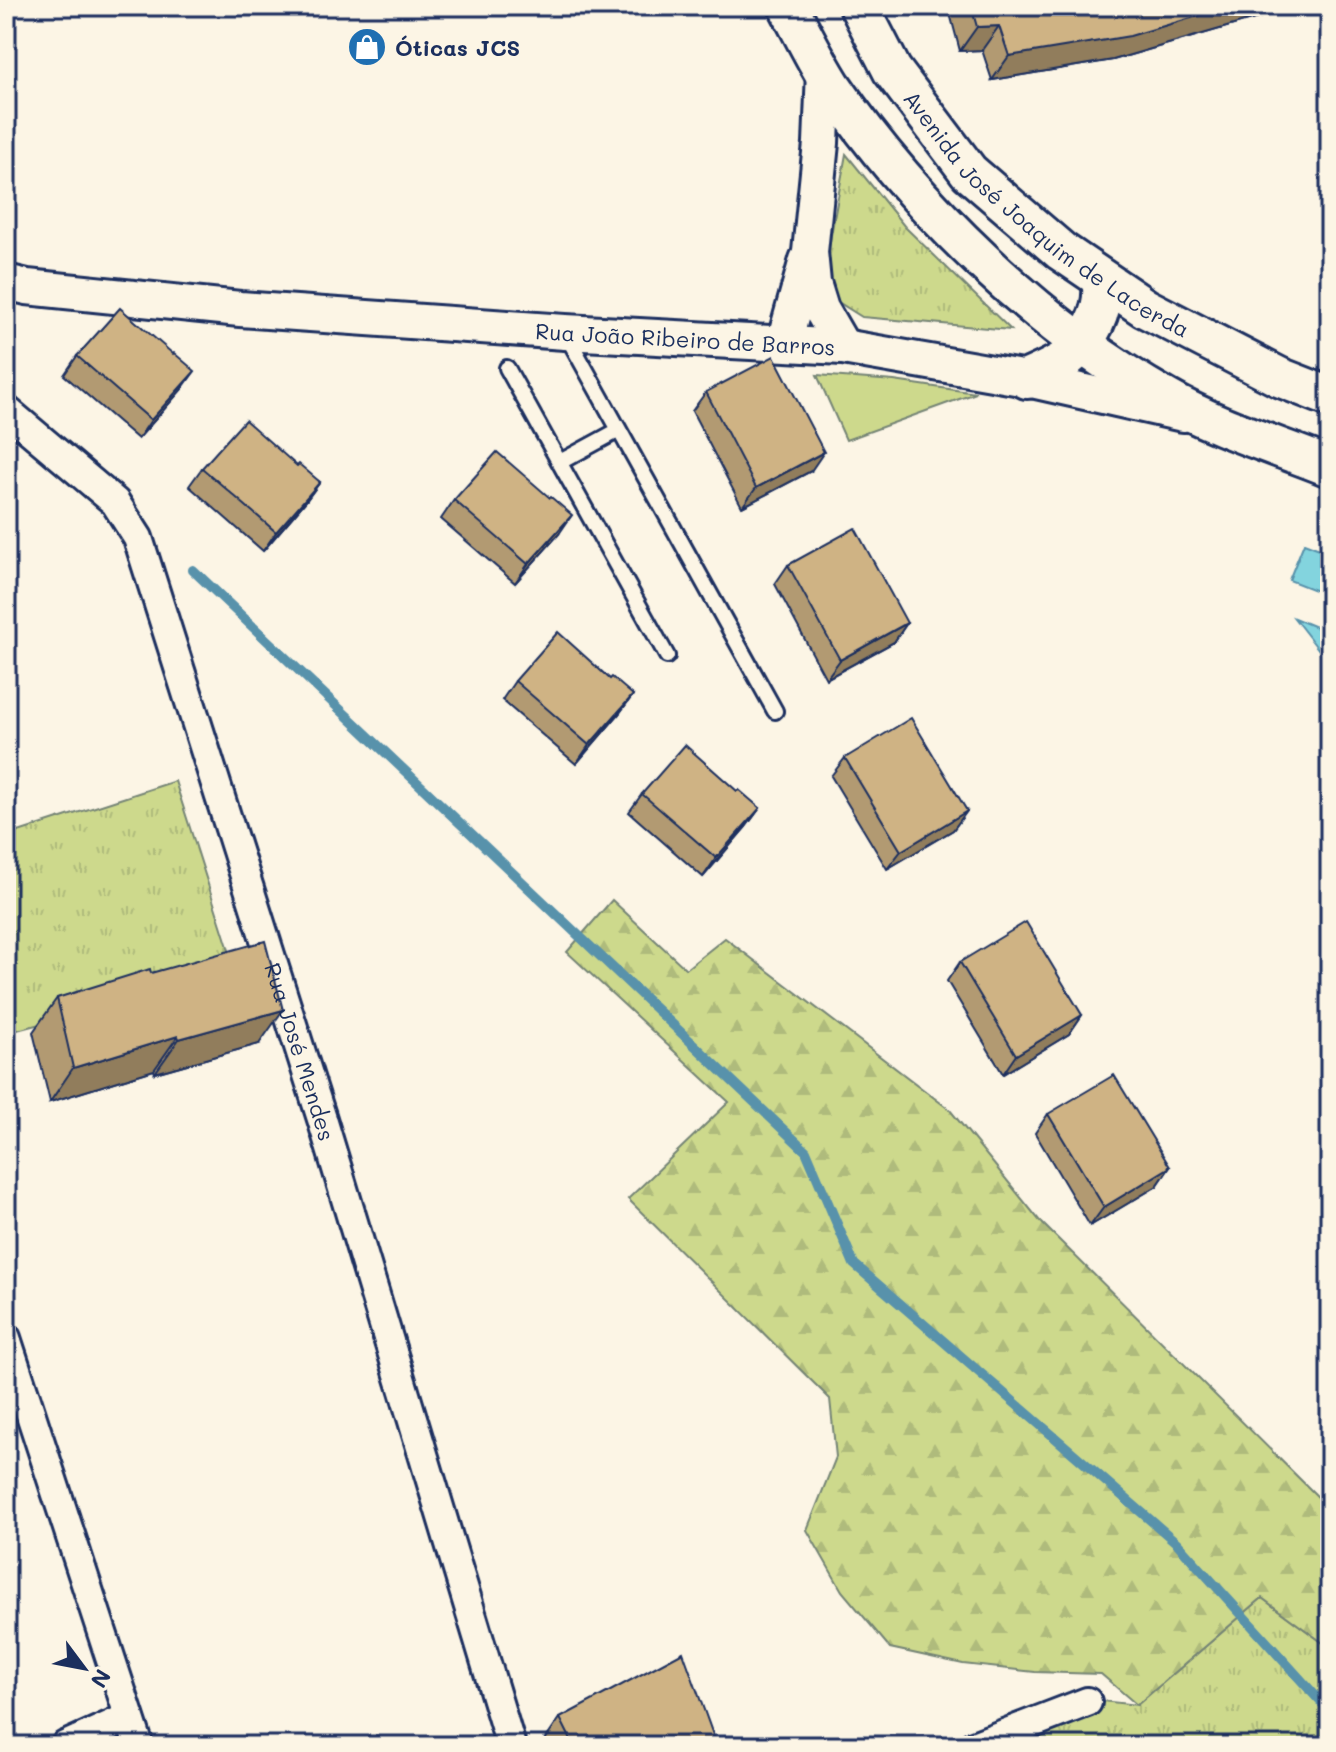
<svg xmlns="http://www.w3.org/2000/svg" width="1336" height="1752" font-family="Mali,sans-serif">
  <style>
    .grass { fill: url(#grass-tufts); stroke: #748475; stroke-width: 2 }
    .forest { fill: url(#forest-firs); stroke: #748475; stroke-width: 2 }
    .green { fill: #cdd98c; stroke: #748475; stroke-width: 2 }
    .water { fill: #83d4de; stroke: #5992ab; stroke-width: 2 }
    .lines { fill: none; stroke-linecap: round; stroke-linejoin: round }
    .stream { stroke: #5992ab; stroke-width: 10 }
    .service-casing { stroke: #1b2f5e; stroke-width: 20 }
    .minor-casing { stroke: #1b2f5e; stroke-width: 34 }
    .tertiary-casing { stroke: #1b2f5e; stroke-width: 40 }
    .secondary-casing { stroke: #1b2f5e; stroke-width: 44 }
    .service { stroke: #fcf5e5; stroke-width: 14 }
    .minor { stroke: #fcf5e5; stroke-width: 28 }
    .tertiary { stroke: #fcf5e5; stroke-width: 34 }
    .secondary { stroke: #fcf5e5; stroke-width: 38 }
    .wall { fill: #b29a72; stroke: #1b2f5e; stroke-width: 2 }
    .shaded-wall { fill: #917d5c; stroke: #1b2f5e; stroke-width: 2 }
    .building { fill: #cfb384; stroke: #1b2f5e; stroke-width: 2 }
    .labels { text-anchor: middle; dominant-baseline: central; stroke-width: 6; stroke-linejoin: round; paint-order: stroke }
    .poi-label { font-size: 22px; font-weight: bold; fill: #1b2f5e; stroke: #fcf5e5; text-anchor: start }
    .street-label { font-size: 22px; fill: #1b2f5e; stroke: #fcf5e5 }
  </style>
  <defs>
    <pattern id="grass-tufts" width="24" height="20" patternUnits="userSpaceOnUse" patternTransform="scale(2)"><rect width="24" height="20" fill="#cdd98c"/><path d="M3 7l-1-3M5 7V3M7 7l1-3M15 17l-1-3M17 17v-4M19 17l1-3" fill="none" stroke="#afbb7b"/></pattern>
    <pattern id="forest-firs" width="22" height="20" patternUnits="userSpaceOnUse" patternTransform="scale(2)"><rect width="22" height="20" fill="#cdd98c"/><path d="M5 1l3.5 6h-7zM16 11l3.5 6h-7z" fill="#afbb7b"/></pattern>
  </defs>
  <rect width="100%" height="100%" fill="#fcf5e5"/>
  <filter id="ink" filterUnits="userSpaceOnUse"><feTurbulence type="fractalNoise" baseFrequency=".0125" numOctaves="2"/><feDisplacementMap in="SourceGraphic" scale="16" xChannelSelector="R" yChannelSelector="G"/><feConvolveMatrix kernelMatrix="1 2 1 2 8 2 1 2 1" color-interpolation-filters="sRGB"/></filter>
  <g filter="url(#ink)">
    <path class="grass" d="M846,154l59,73 106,103 -149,-13 -27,-17 -9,-38z
      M175,781l61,191 -230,61v-197z
      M1262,1598l68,50v98h-303l8,-11 67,-34 35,4z"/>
    <path class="forest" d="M612,900l74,69 39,-31 225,172 89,110 291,289v139l-68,-50 -125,107 -36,-31 -66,-2 -72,-8 -73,-16 -48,-57 -35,-61 29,-73 -6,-58 -202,-200 101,-97 -162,-150z"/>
    <path class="green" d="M817,375l77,6 82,12 -130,47z"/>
    <path class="water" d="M1304,543l26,10v43l-41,-16z
      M1294,618l36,15v31z"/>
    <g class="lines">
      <path class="stream" d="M193,570l613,581 48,113 323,279 153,169"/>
      <defs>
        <path id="service" d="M567,336l208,375
          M507,368l160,288
          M560,462l59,-32"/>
        <g id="minor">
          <path id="s1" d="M6,410l109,92 23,36 184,581 189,627"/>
          <path d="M6,1338l133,408"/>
          <path d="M65,1746l64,-29"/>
          <path d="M973,1746l114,-44"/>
        </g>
        <g id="tertiary">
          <path d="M824,71l-3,72 -11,109 3,31 8,26 22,38"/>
          <path id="s2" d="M6,282l21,5 213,22 325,23 278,15 184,32 156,35"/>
          <path d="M784,343l23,-83"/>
        </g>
        <g id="secondary">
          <path d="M788,6c14,26 28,55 44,80 83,121 207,241 335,313 50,29 109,46 163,68"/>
          <path id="s3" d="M859,6l33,64 77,102 92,79 84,57 134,69 51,20"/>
          <path d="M1027,379c13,-6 29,-12 40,-21 22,-17 40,-50 34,-78"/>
        </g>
      </defs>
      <use href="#service" class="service-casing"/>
      <use href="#minor" class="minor-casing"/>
      <use href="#tertiary" class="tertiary-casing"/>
      <use href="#secondary" class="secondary-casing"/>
      <use href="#service" class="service"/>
      <use href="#minor" class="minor"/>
      <use href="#tertiary" class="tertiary"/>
      <use href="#secondary" class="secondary"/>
    </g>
    <path class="wall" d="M948,6h351l-186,54 -121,20 -10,-30 -22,1z
      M77,356l105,33 -44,50 -74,-64z
      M706,392l105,79 -69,36 -50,-96z
      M297,466l23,16 -14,19 -43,50 -74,-65 13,-18z
      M454,500l105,34 -44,49 -74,-64z
      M788,565l119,58 -13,19 -68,37 -51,-95z
      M610,679l23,16 -14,19 -43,50 -74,-64 13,-19z
      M845,758l122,53 -14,19 -66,39 -56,-93z
      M737,791l23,17 -14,19 -43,50 -74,-65 13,-18z
      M960,962l122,53 -13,19 -66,40 -56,-93z
      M151,973l108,71 -104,29 -1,-3 -104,32 -17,-70 24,-34z
      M1048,1114l122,53 -13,19 -67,40 -55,-93z
      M560,1718l157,28h-172l-2,-3z"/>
    <path class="shaded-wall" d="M1232,6h67l-186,54 -121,20 17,-24z
      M999,26l-17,24 -22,1 17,-24z
      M195,371l-13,18 -44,50 13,-19z
      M824,452l-13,19 -69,36 14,-19z
      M320,482l-14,19 -43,50 13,-19z
      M572,515l-13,19 -44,49 13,-19z
      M907,623l-13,19 -68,37 14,-19z
      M633,695l-14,19 -43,50 13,-19z
      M760,808l-14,19 -43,50 13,-19z
      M967,811l-14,19 -66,39 14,-18z
      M283,1010l-24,34 -104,29 24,-34z
      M1082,1015l-13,19 -66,40 13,-19z
      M178,1036l-24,34 -104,32 23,-34z
      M1170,1167l-13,19 -67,40 14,-19z"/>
    <path class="building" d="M971,6h261l-102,30 -121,20 -10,-30 -22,1z
      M120,308l53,46 1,-1 21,18 -44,49 -74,-64z
      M774,356l50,96 -68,36 -50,-96z
      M245,420l52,46 2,-2 21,18 -44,50 -74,-64z
      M497,452l53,46 1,-1 21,18 -44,49 -74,-64z
      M855,528l52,95 -67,37 -52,-95z
      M558,632l52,47 2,-2 21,18 -44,50 -74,-64z
      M911,718l56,93 -66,40 -56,-93z
      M685,745l52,46 2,-1 21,18 -44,50 -74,-64z
      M1026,922l56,93 -66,40 -56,-93z
      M265,941l18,69 -104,29 -1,-3 -105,32 -16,-70 93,-29 1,4z
      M1114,1075l56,92 -66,40 -56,-93z
      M683,1652l34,94h-143l-14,-28z"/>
  </g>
  <defs>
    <symbol id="shop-disc" viewBox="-11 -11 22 22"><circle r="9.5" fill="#1f6fb2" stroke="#fcf5e5"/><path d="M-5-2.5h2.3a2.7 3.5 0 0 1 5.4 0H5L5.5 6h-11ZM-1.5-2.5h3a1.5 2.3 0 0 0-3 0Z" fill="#fff"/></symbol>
  </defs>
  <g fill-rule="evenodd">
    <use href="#shop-disc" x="345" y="25" width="44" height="44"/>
  </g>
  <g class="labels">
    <g class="poi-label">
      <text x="395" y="47">Óticas JCS</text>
    </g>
    <g class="street-label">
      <text stroke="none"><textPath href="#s3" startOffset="286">Avenida José Joaquim de Lacerda</textPath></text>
      <text stroke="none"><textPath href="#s2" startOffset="682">Rua João Ribeiro de Barros</textPath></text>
      <text stroke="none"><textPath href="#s1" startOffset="724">Rua José Mendes</textPath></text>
    </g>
  </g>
  <rect width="1336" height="1752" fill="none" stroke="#fcf5e5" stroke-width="32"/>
  <rect x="16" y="16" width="1304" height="1720" fill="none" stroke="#1b2f5e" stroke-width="3" filter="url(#ink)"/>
  <g transform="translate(84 1668) rotate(122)" stroke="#fcf5e5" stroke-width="6" paint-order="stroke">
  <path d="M0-6L14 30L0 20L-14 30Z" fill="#1b2f5e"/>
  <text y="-12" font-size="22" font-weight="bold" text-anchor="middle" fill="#1b2f5e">N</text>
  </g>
</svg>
